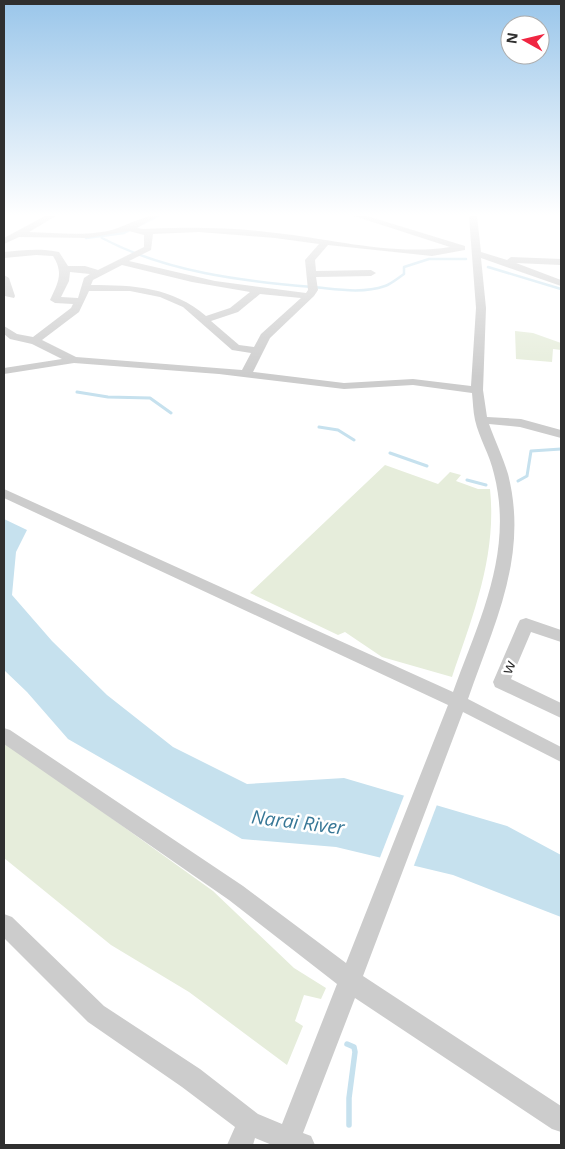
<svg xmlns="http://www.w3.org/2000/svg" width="565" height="1149" font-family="'Open Sans','Noto Sans JP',sans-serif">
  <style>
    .green { fill: #e6eddb }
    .water { fill: #c6e1ee }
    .pier { fill: #fff }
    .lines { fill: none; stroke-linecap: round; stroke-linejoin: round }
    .stream-far2 { stroke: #c6e1ee; stroke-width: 2.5 }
    .stream-far1 { stroke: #c6e1ee; stroke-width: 3 }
    .stream { stroke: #c6e1ee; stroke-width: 5.5 }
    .minor { fill: #ccc; fill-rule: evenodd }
    .labels { text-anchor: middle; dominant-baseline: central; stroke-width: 5; stroke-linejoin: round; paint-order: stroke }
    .street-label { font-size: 15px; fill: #2f2f2f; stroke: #fff }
    .near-water-label { font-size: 19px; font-style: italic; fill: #377796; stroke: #fff }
  </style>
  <rect width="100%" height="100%" fill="#fff"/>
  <path class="green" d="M515,331l18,2 28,10v7l-8,-1 -1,13 -36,-3z
    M385,465l53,19 12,-12 11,3 -5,6 22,8h12c7,67 -17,126 -38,188l-70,-20 -37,-25 -7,3 -88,-42z
    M4,741l209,150 81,77 32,20 -5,11 -17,-4 -9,26 8,5 -16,39 -98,-73 -78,-47 -107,-87z"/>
  <path class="water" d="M4,519l23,11 -11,22 -4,43 40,46 55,54 66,52 74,37 97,-6 163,48 54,29v62l-108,-42 -117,-28 -94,-8 -174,-100 -41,-47 -23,-22z"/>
  <path class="pier" d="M405,793l33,9 -25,66 -34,-8z"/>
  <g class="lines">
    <path class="stream-far2" d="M86,238l38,-5 34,-17
      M102,238c64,34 139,43 211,49 23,2 49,7 72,-1 6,-2 13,-8 19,-12v-7l25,-8h37
      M488,267l73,22"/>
    <path class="stream-far1" d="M77,392l31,5 42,1 21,15
      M319,427l19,3 16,10
      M390,453l37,13
      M467,480l19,5
      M518,481l9,-5 4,-25 30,-2"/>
    <path class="stream" d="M347,1044l7,3 1,5 -6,46v27"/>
    <path class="minor" d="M45,216h11l-27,16c26,1 53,4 79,-1 17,-4 32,-15 48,-15l-19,12 6,1c45,-2 89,-2 133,4 55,6 119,23 174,14l-96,-31h13l98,30v4l-33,6 -104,-11 -13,15 1,11 55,-1 5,3 -5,3 -55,1 2,13 -4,6 -44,42 -17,34 91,11 69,-4 58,7 5,-78 -7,-92h8l4,36 26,8 4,-3 50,2v6l-45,-2 45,17v6l-80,-28 5,50 -3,82 4,27 34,2 40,11v8l-41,-11 -31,-3c6,17 14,33 19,50 21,82 -14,150 -40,225l93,48v15l-98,-50 -100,264 198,130v26l-9,-3 -197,-131 -52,135 8,3 4,9h-43l-17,-7 -2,7h-26l8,-18 -53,-40 -94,-65 -84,-84v-24l8,3 92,89 96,63 58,45 24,10 55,-140 -108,-84 -225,-156v-16l6,2 233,156 103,77 102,-258 -444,-207v-9l449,203c26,-71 61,-140 41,-218 -4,-19 -15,-36 -19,-54 -2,-9 -2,-18 -3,-27l-59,-8 -69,4 -125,-15 -145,-11 -70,11v-6l58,-9 -30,-15 -22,-5 -6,-5v-8l13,8 16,3 38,-29 2,-4 -18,-1 -5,-3c8,-17 14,-27 3,-44l-17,-1 -32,3v-6c18,-2 37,-4 55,0l9,14h17l13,4 46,-23v-12l-15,-4 -41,7 -69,-1 -15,7v-6zM199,232l76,6 44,6 -14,16 3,30 -2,3 -91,-12 -86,-20 22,-11 2,-16zM122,265l70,17 58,10 -20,16 -24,8c-34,-29 -72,-31 -115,-31l2,-5zM70,272l20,2 -6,4 -6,20 -17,-1 8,-16zM89,291h41l30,6 23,10 49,43 19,3 -9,17 -166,-13 -34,-17 37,-28zM260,294l41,4 -40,36 -7,13 -15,-2 -28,-24 27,-9z
      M4,275l5,3 6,18 -1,2 -9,-2z
      M526,618l35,12v12l-30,-10 -20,47 50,24v15l-66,-31 -2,-5 25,-58 2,-4z"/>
  </g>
  <linearGradient id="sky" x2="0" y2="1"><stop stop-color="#9ac6ea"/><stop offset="0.57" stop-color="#fff"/><stop offset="1" stop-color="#fff" stop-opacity="0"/></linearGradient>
  <rect width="565" height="377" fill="url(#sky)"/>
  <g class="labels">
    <g class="street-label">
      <text transform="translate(508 667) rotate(-67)">ｗ</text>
    </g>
    <g class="near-water-label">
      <text transform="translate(298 822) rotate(7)">Narai River</text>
    </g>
  </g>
  <rect width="565" height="1149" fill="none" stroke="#2f2f2f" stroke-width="10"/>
  <g transform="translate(525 40) rotate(278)"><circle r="24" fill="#ffffff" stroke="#acacac"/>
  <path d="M0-4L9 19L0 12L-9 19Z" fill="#f02642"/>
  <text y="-8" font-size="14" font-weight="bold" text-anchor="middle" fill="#2f2f2f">N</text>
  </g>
</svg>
